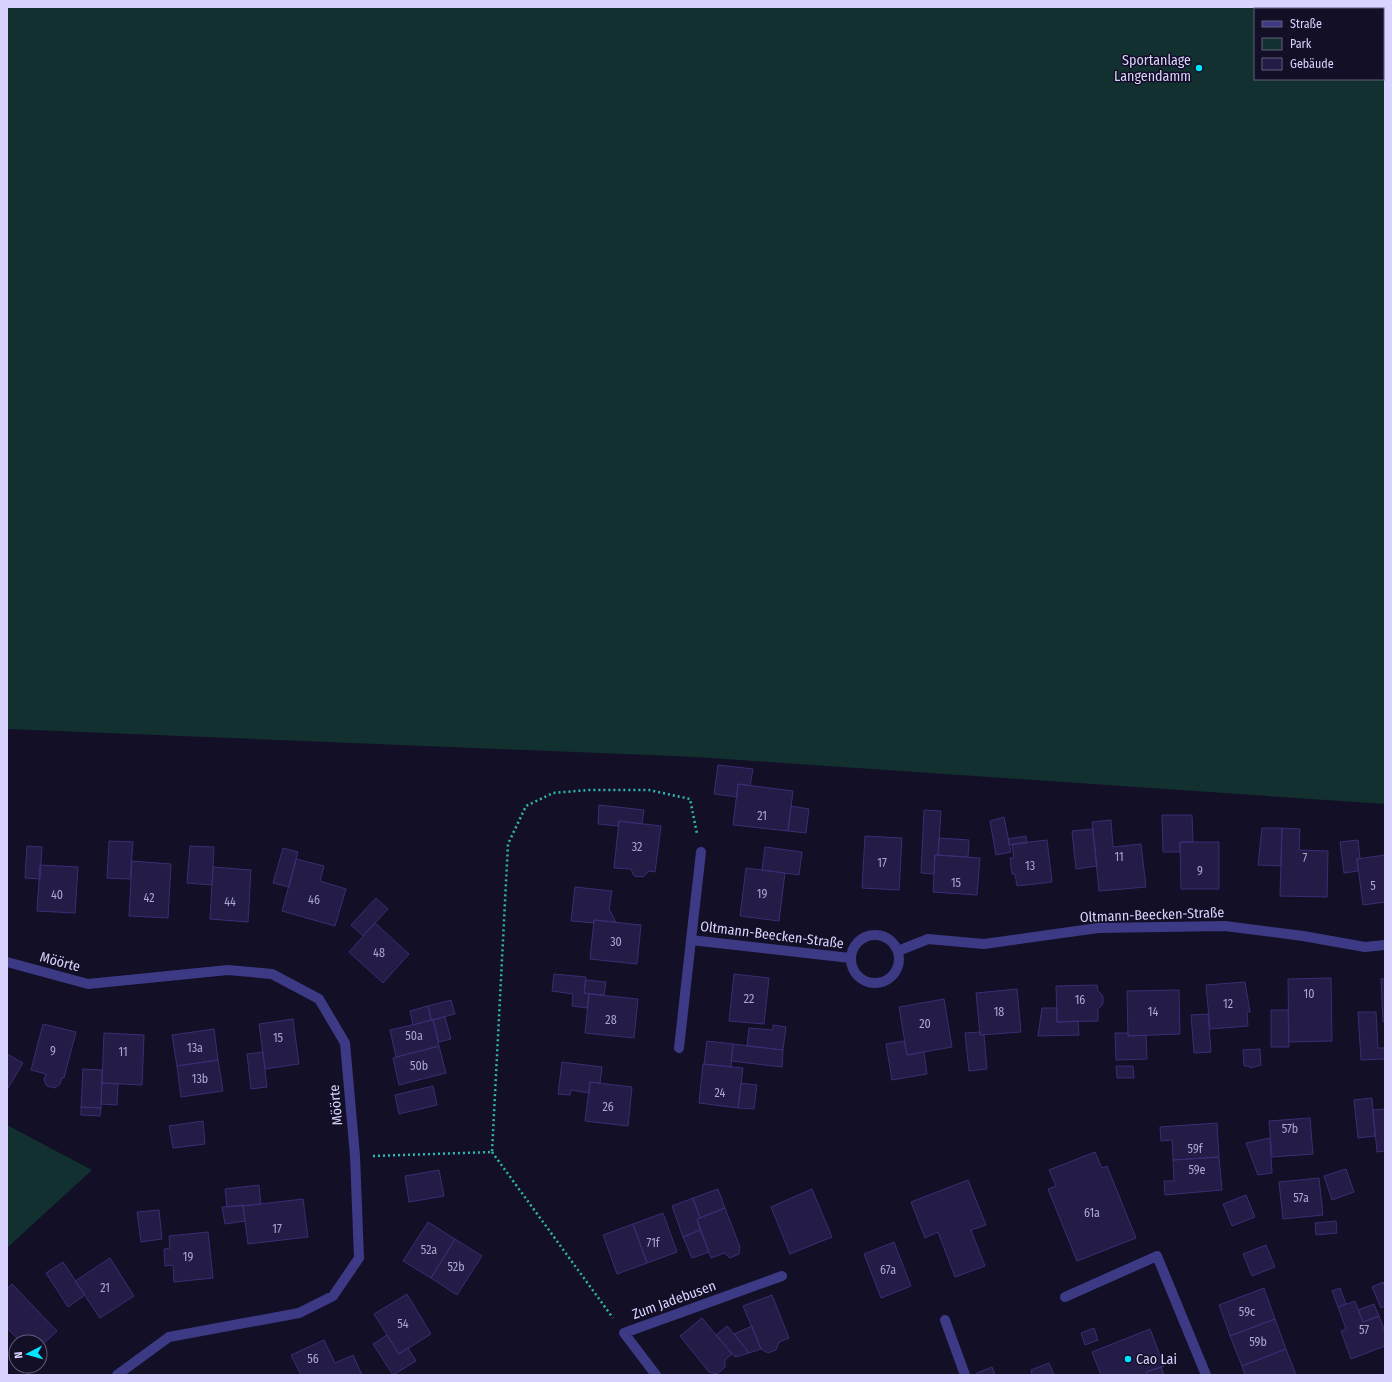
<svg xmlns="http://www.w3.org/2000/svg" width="1392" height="1382" font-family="'Fira Sans Condensed',sans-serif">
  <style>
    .green { fill: #12302f; fill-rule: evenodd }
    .building { fill: #241b47; stroke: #3b2d73 }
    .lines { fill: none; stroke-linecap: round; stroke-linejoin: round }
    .path { stroke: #2fb8b0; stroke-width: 2.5; stroke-dasharray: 2 3; stroke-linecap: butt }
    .minor { stroke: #3d3a85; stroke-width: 10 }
    .poi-dot { fill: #00e5ff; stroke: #130f26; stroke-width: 1.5 }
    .labels { text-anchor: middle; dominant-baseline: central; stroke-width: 3; stroke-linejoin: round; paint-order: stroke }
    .number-label { font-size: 12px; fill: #aca6d1 }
    .poi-label { font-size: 14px; fill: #d9d4ff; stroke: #130f26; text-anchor: end }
    .street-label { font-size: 14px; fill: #d9d4ff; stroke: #130f26 }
  </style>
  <rect width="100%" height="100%" fill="#130f26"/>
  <path class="green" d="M7,7h1378v797l-689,-47 -689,-28zM1255,9h128v70h-128z
    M7,1125l85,45 -85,78z"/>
  <path class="building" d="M718,765l35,4 -3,17 -12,-2 -1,13 -23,-3z
    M738,784l55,7 -5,40 -55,-6z
    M599,805l45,5 -2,14 -23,-3 -1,5 -20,-2z
    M791,806l18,3 -3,24 -18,-2z
    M924,810l17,1 -3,44h-3l-1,19 -13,-1z
    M1162,815h30l1,27h-13v10h-17z
    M1004,817l7,35 -15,3 -6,-34z
    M1111,820l2,27 28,-3 5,43 -47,4 -7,-69z
    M619,821l42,5 -6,46 -6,-1 -6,6 -9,-1 -3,-7 -17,-1z
    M1262,828h20l-1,38 -23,-1z
    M1282,828l18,1 -1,21 29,1 -1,46 -47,-1z
    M1093,829l4,37 -21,3 -4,-38z
    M865,836l37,2 -3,52 -37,-2z
    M1026,836l1,7 -18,2 -1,-6z
    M939,838l30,2 -1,17 -30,-2z
    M1047,840l5,42 -35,4 -2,-12h-3l-2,-16h4l-2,-14z
    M1358,840l2,18 -3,1 1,12 -14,2 -4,-31z
    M109,841l24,1 -3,37 -23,-1z
    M1180,842h39v47h-38z
    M27,846l15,1 -2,32 -15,-1z
    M190,846l24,1 -2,38 -25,-2z
    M765,847l37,5 -3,23 -37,-5z
    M283,848l15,4 -9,35 -16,-4z
    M935,855l45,3 -3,37 -44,-3z
    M1385,855v47l-22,3 -6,-46z
    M296,859l28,7 -4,15 26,8 -11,37 -53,-15z
    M132,861l39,3 -3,54 -39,-2z
    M40,865l38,2 -3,46 -38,-2z
    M213,867l38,3 -3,52 -38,-3z
    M746,868l39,5 -6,48 -39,-5z
    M575,887l37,4 -3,18 7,13 -22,-2v3l-23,-2z
    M376,898l12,11 -25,27 -12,-11z
    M594,920l47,5 -4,39 -47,-5z
    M375,923l34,31 -26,29 -34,-31z
    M554,974l32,3 -2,16 5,1 -2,14 -15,-2 1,-12 -21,-3z
    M734,974l35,4 -5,46 -35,-3z
    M1331,978l1,63 -43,1 -1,-63z
    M1381,979h4v42l-2,1z
    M586,980l20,2 -2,13 -20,-2z
    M1245,982l5,30h-3l1,14 -38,3 -4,-44z
    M1097,985l1,6 5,5v8l-5,5v12l-41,1 -1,-36z
    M1017,989l4,43 -41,3 -4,-42z
    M1179,990l1,44 -52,2 -1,-45z
    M589,994l49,5 -4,39 -49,-5z
    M944,999l8,48 -45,8 -8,-48z
    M451,1000l4,14 -24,6 -3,-14z
    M428,1006l3,14 -18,5 -3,-14z
    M1042,1008h15v14l21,-1 1,14 -41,1z
    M1271,1010h17l1,37h-18z
    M1358,1012h18l2,36h7v11l-24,1z
    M1208,1014l3,38 -17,1 -3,-38z
    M445,1017l6,22 -12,3 -6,-22z
    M293,1019l6,45 -34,5 -6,-45z
    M433,1020l6,26 -43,11 -6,-27z
    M43,1024l33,8 -12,46h-2l-2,6 -5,4 -8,-2 -3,-6 2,-6 -15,-4z
    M773,1025l13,2 -3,23 -36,-4 2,-18 24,2z
    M214,1029l4,31 -41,6 -5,-31z
    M980,1032v3h4l3,34 -18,2 -4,-38z
    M104,1033l40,2 -2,50 -40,-2z
    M1115,1033h13v3l18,-1 1,24 -31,1z
    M707,1041l26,3 -2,23 -27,-3z
    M904,1041l3,14 17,-3 3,22 -35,6 -6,-36z
    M733,1044l50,6 -1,17 -51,-6z
    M439,1046l7,27 -47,12 -6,-27z
    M1260,1049l1,16 -11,3 -1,-2h-5l-1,-16z
    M263,1052l4,35 -16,2 -4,-35z
    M7,1054l16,9 -16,27z
    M218,1060l5,31 -42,6 -4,-31z
    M562,1062l40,5 -2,16 -10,-1 -1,11 -18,-3 -1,5 -12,-1z
    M703,1064l40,4 -5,40 -39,-5z
    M1116,1066h17l1,12h-17z
    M83,1069l19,1 -1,38 -20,-1z
    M590,1082l42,5 -4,39 -43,-5z
    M102,1083l16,1 -1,21 -16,-1z
    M741,1083l16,2 -3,24 -16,-1z
    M433,1086l4,19 -38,9 -4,-19z
    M1372,1098l3,38 -17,2 -4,-38z
    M81,1107l20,1 -1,8 -19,-1z
    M1385,1109v42l-8,1 -4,-42z
    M1310,1118l3,36 -41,3 -3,-36z
    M203,1121l2,23 -32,4 -4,-22z
    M1217,1123l2,34 -46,3 -1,-20 -11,1 -1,-14z
    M1270,1138l2,35 -14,2 -12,-32z
    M1095,1152l7,16 5,-2 29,72 -59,23 -29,-72 8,-3 -7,-16z
    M1219,1157l3,33 -57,5 -1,-14h10l-1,-21z
    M1346,1169l8,23 -22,8 -8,-24z
    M439,1170l5,26 -35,6 -4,-26z
    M1319,1178l4,37 -40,4 -4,-37z
    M968,1180l18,45 -15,5 14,36 -30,11 -17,-45 -13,6 -14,-36z
    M259,1185l2,19 -34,3 -2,-18z
    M718,1189l7,19 -25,10 -7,-20z
    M812,1189l20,48 -42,17 -19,-47z
    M1246,1195l9,22 -23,9 -9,-22z
    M693,1198l7,20 -3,1 3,11 -17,7 -11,-31z
    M303,1199l5,38 -60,7 -5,-38z
    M243,1205l2,16 -20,3 -3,-17z
    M725,1208l15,39 -1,7 -9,4 -6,-5 -13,5 -14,-39z
    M159,1210l3,29 -21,3 -4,-30z
    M663,1213l14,39 -30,11 -14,-39z
    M1336,1221l1,12 -21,2 -1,-12z
    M428,1222l27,17 -24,39 -28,-17z
    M633,1224l14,39 -30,11 -14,-39z
    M700,1230l9,22 -17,6 -9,-21z
    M208,1232l5,46 -39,4 -1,-17 -8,1 -1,-17 6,-1 -1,-12z
    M455,1239l27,17 -25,39 -26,-17z
    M894,1242l17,44 -30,12 -17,-44z
    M1266,1245l9,22 -23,9 -9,-22z
    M110,1258l24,38 -34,22 -25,-37z
    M63,1262l22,33 -17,12 -22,-34z
    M1383,1282l2,6v18l-4,2 -9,-21z
    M12,1284l45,47 -17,16v-5h-19l-14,-14v-39z
    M1264,1288l11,31 -45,17 -11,-31z
    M1340,1288l6,16 -8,3 -6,-16z
    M407,1294l24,40 -32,20 -25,-40z
    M772,1295l17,43 -10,4 -3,8 -8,3 -7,-4 -18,-43z
    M1355,1301l8,21 16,-6 6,16v14l-34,13 -10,-28 5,-2 -8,-22z
    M1374,1304l5,12 -16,6 -5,-12z
    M702,1318l30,36 -7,6v7l-8,7 -8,-2 -29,-36z
    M1275,1319l11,30 -44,17 -12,-30z
    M727,1326l7,8 15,19 -14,4 -19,-22z
    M752,1326l9,23 -12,4 -15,-19z
    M1094,1328l4,12 -13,5 -4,-12z
    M1150,1329l14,37 -18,6 1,3h-46l-9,-23z
    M387,1335l12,19 9,-6 8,13 -23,14 -20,-31z
    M324,1340l11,23 18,-8 9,20h-61l-10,-20z
    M1286,1349l10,26h-51l-3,-9z
    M1049,1363l5,12h-22l-1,-5z
    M992,1367l3,8h-18v-2z
    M1161,1367l3,8h-17l-1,-3z"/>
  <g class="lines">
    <path class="path" d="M492,1152l121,166
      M373,1156l119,-4 16,-308 18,-38 27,-13 35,-3h61l41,9 7,35"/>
    <path class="minor" d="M851 959a24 24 0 1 1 48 0a24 24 0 1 1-48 0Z
      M691,940l10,-88
      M898,951l30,-12 56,5 114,-16 127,-2 78,10 62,11 20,-2
      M7,962l81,22 140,-14 44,4 47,25 26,44 10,113 4,102 -26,38 -34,17 -130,24 -52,38
      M679,1048l12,-108 159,18
      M1065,1297l92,-41 49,119
      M945,1320l20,55
      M656,1375l-32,-42 158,-57"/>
  </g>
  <g class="poi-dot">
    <circle cx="1199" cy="68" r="4"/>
    <circle cx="1128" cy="1359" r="4"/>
  </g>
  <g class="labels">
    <g class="number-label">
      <text x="762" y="816">21</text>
      <text x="637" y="847">32</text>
      <text x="1119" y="857">11</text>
      <text x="1305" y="858">7</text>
      <text x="882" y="863">17</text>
      <text x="1030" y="866">13</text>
      <text x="1200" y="871">9</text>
      <text x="956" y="883">15</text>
      <text x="1373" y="886">5</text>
      <text x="762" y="894">19</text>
      <text x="57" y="895">40</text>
      <text x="149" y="898">42</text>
      <text x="314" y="900">46</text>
      <text x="230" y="902">44</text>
      <text x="616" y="942">30</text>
      <text x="379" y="953">48</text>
      <text x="1309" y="994">10</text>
      <text x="749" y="999">22</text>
      <text x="1080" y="1000">16</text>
      <text x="1228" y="1004">12</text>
      <text x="999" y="1012">18</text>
      <text x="1153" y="1012">14</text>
      <text x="611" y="1020">28</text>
      <text x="925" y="1024">20</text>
      <text x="414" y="1036">50a</text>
      <text x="278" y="1038">15</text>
      <text x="195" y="1048">13a</text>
      <text x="53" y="1051">9</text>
      <text x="123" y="1052">11</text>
      <text x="419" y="1066">50b</text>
      <text x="200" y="1079">13b</text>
      <text x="720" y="1093">24</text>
      <text x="608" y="1107">26</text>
      <text x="1290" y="1129">57b</text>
      <text x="1195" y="1149">59f</text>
      <text x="1197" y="1170">59e</text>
      <text x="1301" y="1198">57a</text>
      <text x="1092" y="1213">61a</text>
      <text x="277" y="1229">17</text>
      <text x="653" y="1243">71f</text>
      <text x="429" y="1250">52a</text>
      <text x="188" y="1257">19</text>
      <text x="456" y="1267">52b</text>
      <text x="888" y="1270">67a</text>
      <text x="105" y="1288">21</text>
      <text x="1247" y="1312">59c</text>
      <text x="403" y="1324">54</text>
      <text x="1364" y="1330">57</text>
      <text x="1258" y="1342">59b</text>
      <text x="313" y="1359">56</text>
    </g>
    <g class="poi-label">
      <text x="1191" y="60">Sportanlage<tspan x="1191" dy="16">Langendamm</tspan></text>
      <text x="1136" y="1359" text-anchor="start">Cao Lai</text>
    </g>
    <g class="street-label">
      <text transform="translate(1152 915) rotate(-2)">Oltmann-Beecken-Straße</text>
      <text transform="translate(772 935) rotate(7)">Oltmann-Beecken-Straße</text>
      <text transform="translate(60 962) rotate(15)">Möörte</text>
      <text transform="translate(336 1105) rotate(-95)">Möörte</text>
      <text transform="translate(674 1300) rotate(-20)">Zum Jadebusen</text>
    </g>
  </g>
  <rect width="1392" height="1382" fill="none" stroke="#d9d4ff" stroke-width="16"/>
  <rect x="1254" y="8" width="130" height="72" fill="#130f26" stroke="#625e7d"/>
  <rect x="1262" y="21" width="20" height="6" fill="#3d3a85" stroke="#625e7d"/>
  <text x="1290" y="28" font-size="12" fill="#d9d4ff">Straße</text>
  <rect x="1262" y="38" width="20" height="12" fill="#12302f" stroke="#625e7d"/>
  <text x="1290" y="48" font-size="12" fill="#d9d4ff">Park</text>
  <rect x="1262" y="58" width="20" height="12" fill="#241b47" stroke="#625e7d"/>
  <text x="1290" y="68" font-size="12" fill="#d9d4ff">Gebäude</text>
  <g transform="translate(28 1354) rotate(264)"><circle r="19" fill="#130f26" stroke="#625e7d"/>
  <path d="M0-3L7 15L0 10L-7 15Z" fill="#00e5ff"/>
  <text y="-6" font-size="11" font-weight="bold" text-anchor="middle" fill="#d9d4ff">N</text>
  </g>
</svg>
